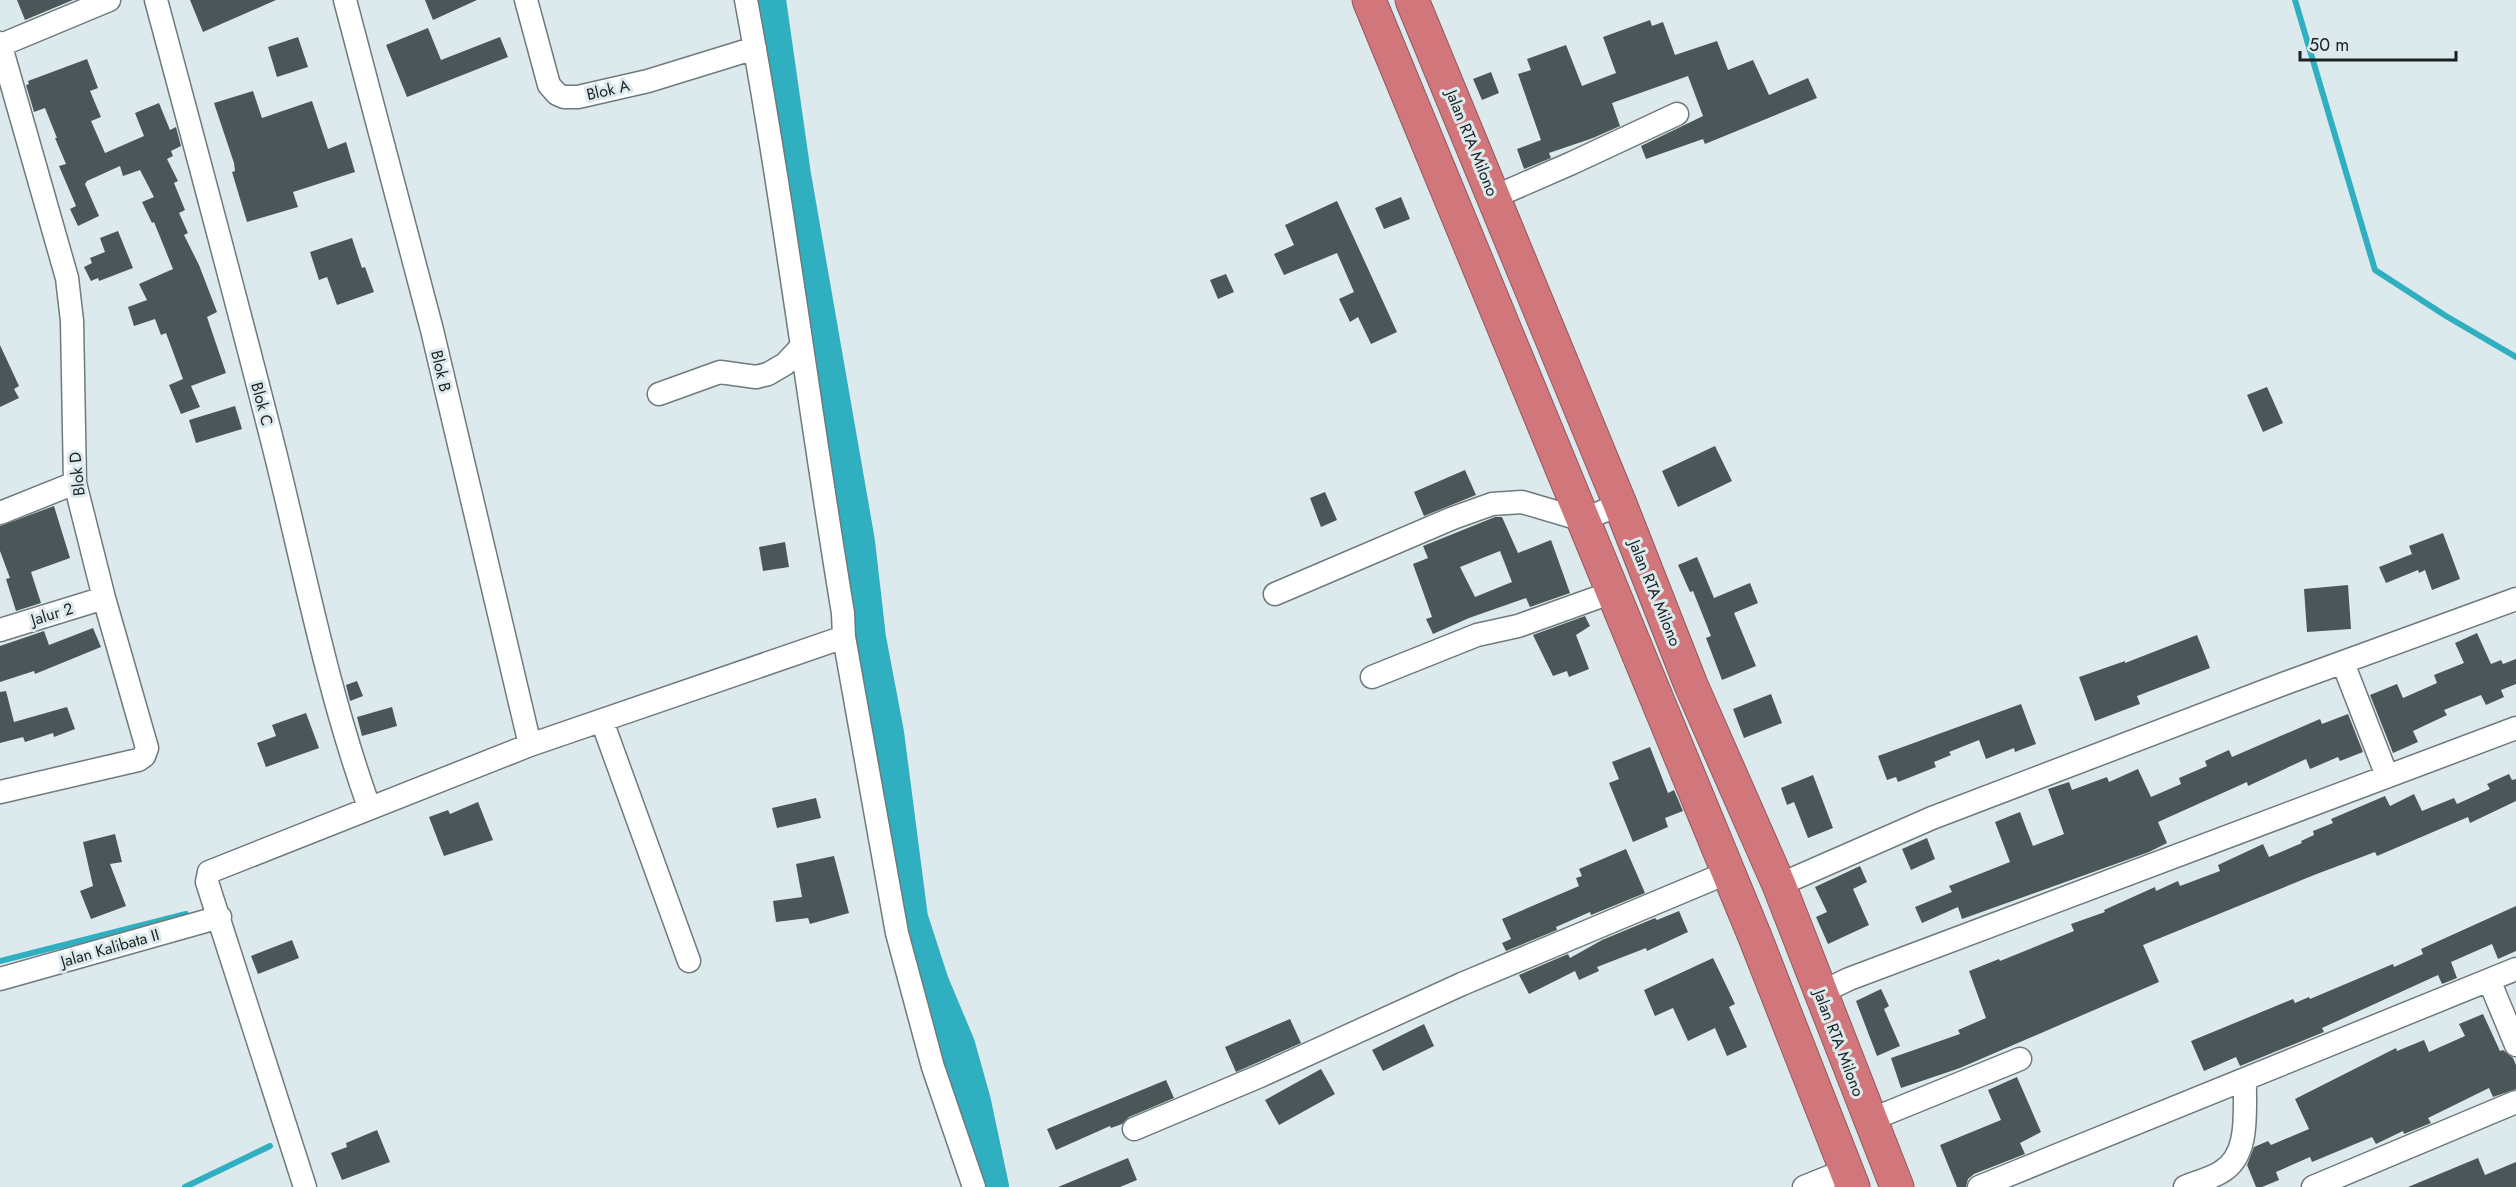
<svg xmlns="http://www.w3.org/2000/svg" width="2516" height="1187" font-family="Jost,sans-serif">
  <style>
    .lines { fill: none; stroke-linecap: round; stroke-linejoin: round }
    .stream { stroke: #30afc1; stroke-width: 6 }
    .river { stroke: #30afc1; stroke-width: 38 }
    .building { fill: #4b5658; fill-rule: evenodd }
    .minor-casing { stroke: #6e7a7c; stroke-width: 25 }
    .highway-casing { stroke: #91585c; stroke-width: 35 }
    .minor { stroke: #fff; stroke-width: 22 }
    .highway { stroke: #d1767b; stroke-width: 33 }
    .labels { text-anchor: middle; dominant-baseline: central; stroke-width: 6; stroke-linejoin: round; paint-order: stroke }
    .street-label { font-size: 16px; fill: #1b2021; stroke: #ddeaed }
  </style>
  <rect width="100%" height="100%" fill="#ddeaed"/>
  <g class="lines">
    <path class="stream" d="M2295,0l80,270 71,46 70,41
      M0,961l186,-47
      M185,1187l85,-41"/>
    <path class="river" d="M767,0l25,175 64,367 11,96 18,95 24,185 21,65 26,62 16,57 18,85"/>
  </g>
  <path class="building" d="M17,0h56l-48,20z
    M190,0h86l-73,32z
    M425,0h52l-44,20z
    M1650,20l2,6 11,-4 12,33 42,-14 11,29 25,-10 16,35 39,-17 9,20 -112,46 -2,-5 -57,20 -5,-13 62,-30 -15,-40 -76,27 8,23 -27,12 -44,15 2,5 -27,11 -7,-20 24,-9 -23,-66 13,-4 -4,-11 39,-14 16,41 34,-13 -13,-36z
    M428,28l13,32 59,-23 8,20 -101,40 -21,-52z
    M298,37l10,30 -31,10 -9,-30z
    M87,59l11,29 -8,3 11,26 -10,4 14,32 39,-17 -9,-23 24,-10 11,27 6,-3 5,19 -10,5 2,5 -6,3 11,22 -4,2 11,27 -6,3 9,20 -4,2 15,30 18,47 -10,5 19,56 -35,13 9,21 -19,7 -12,-29 14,-6 -17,-46 -5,2 -6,-16 -21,7 -6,-19 19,-7 -8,-16 34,-15 -19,-47 -2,1 -10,-21 12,-5 -14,-27 -17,6 -3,-10 -33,15 -2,3 14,32 -21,10 -8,-17 6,-3 -17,-40 7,-2 -11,-26h2l-12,-30 -11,4 -8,-27 3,-1 -1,-3z
    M1491,72l8,21 -17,7 -9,-21z
    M253,91l9,27 50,-17 16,48 18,-7 9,30 -62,20 5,15 -51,15 -15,-50 3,-1 -1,-8 -20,-60z
    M1401,197l9,22 -26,10 -9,-21z
    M1337,201l60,131 -26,12 -13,-27 -8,5 -11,-23 15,-7 -17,-39 -53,22 -10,-21 20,-9 -9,-20z
    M118,231l15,37 -34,13 -1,-3 -7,3 -7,-14 8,-4 -2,-5 15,-6 -5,-14z
    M352,238l10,30 3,-1 9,25 -37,13 -10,-28 -8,3 -9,-28z
    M1226,274l8,18 -16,7 -8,-19z
    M0,345l19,41 -5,3 5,9 -19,9z
    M2267,387l16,36 -20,9 -16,-37z
    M235,406l7,23 -46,14 -7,-23z
    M1715,446l17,35 -54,26 -16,-36z
    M1465,470l11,25 -52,21 -10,-24z
    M1325,492l12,28 -16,7 -11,-29z
    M54,506l16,52 -39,14 10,31 -25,8 -10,-32 4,-1 -10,-27v-25z
    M1495,517h7l16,36 33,-13 19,53 -40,14 -4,-9 -57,20 -36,16 -7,-15 6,-2 -19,-53 15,-6 -5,-12zM1500,551l12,31 -37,15 -15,-30z
    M2443,533l17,46 -28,11 -7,-20 -6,3 -1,-3 -32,13 -7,-16 33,-13 -3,-8z
    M785,542l4,25 -26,4 -4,-24z
    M1697,557l17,41 36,-15 8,20 -24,10 22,53 -34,14 -16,-42 5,-2 -18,-45 -3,1 -12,-27z
    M2348,585l3,44 -44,3 -3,-43z
    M1585,616l5,10 -14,9 13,34 -20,8 -2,-6 -14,5 -20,-41z
    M93,628l8,19 -66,27 -1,-3 -34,11v-36l44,-15 5,14z
    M2477,633l14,31 10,-4 2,4 13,-5v25l-15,6 3,7 -18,8 -5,-10 -37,15 3,5 -34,16 5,11 -25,11 -23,-58 27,-11 6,14 34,-15 -3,-8 30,-12 -9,-20z
    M2197,635l13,33 -73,28 3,8 -45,17 -16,-44 46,-16v2z
    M357,681l6,15 -13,5 -4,-16z
    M6,691l8,31 53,-15 8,22 -21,8 -1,-4 -28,9 -2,-5 -23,6v-51z
    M1771,694l11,29 -38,15 -11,-29z
    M2021,704l15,40 -21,8 -1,-4 -28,11 -7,-19 -30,12 2,3 -17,7 2,5 -38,15 -2,-5 -9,3 -9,-24z
    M392,707l5,19 -35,10 -5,-19z
    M306,713l13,35 -53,19 -9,-24 19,-7 -4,-11z
    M2348,714l15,38 -23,9 -2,-4 -28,12 -4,-10 -58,27 -1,-4 -89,40 9,21 -18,9 -187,67 -4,-12 -36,16 -7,-16 37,-15 -3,-6 61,-24 -15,-40 25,-10 13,34 31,-12 -16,-45 21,-7 3,8 35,-13 2,5 29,-13 13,28 30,-13 -2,-6 28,-12 -2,-5 24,-11 3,7 88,-38 2,5z
    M1650,747l18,46 6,-3 9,21 -18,7 3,9 -35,15 -24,-59 10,-4 -7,-17z
    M2509,774l3,6 4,-1v22l-46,22 -2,-6 -91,39 -2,-4 -61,23 -171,70 16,37 -199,86 -59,20 -10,-30 69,-24 -2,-4 28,-12 -17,-47 30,-12 1,2 74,-30 -3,-7 34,-12 -1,-2 51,-23 1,4 22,-10 2,5 40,-15 -2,-6 45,-21 6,13 33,-14 -1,-2 13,-6 -1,-4 20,-8 -2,-4 54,-23 5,10 24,-12 8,17 32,-13 3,6 33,-15 -3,-5z
    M1813,775l20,53 -25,10 -14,-36 -7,3 -6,-17z
    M816,798l5,20 -44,10 -5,-20z
    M478,802l15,38 -49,16 -15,-39 19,-7 2,4z
    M115,834l7,28 -12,2 16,42 -35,13 -11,-28 13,-5 -10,-44z
    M1927,838l8,21 -24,11 -9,-21z
    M1626,849l19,44 -54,22 -1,-3 -34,15 1,3 -51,21 -4,-8 9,-4 -9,-20 77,-33 -3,-8 6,-2 -3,-7z
    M834,856l15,57 -39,11 -2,-6 -32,4 -3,-21 29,-4 -6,-33z
    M1860,866l7,16 -14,7 16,36 -41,19 -12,-27 11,-5 -12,-25z
    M2516,906v45l-18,8 -6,-15 -41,18 6,16 -15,6 -4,-9 -116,53 2,4 -84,34 -4,-9 -32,14 -13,-30 102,-42 2,4 14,-6 1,2 83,-35 1,3 29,-13 -2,-5z
    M1679,911l9,21 -41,19 -1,-3 -49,19 2,4 -20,9 -4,-9 -46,23 -10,-19 49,-21 2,4 32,-18 53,-22 2,2z
    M292,940l7,18 -41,16 -7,-18z
    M1713,958l22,46 -6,3 18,40 -20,9 -12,-28 -27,13 -15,-33 -18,8 -11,-26z
    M1881,989l8,17 -5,3 16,37 -23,10 -21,-55z
    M2483,1014l17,37 3,-1 10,8 3,7v24l-23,8 -4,-9 -61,30 3,5 -27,11 -1,-3 -27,13 -4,-7 -60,25 -2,-5 -34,15 3,8 -17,7h-6l-9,-22 7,-18 14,-6 3,4 38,-16 -14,-30 101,-51 1,3 27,-11 5,12 36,-16 -6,-12z
    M1290,1019l11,24 -65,29 -11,-25z
    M1424,1024l10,22 -51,25 -11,-21z
    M1321,1069l14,25 -56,31 -14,-25z
    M2017,1077l24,55 -21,11 5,11 -51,20 -6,5 -2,8h-9l-17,-42 61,-25 -13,-30z
    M1166,1080l8,18 -45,19 -7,7 -11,4 -1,-2 -54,24 -9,-21z
    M377,1130l13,32 -48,18 -11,-27 16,-6 -1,-4z
    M1128,1158l9,22 -17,7h-62z
    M2478,1158l7,17 31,-13v25h-108z"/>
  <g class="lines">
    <defs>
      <path id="minor" d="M156,0c40,149 80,298 118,448 30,120 53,242 95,359
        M345,0l87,330 98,415
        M526,0l23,85 8,9 7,3h14l70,-16 107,-33
        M746,0c38,203 63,409 97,613l1,24 53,296 36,134 41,120
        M0,43l67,235 5,43 3,162 29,115 43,150 -3,8 -6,4 -138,32
        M1,45l108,-45
        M1494,197l78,-34 105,-49
        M659,394l61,-22 36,5 12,-3 17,-10 16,-17
        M0,513l75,-30
        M1275,594l178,-76 39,-14 30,-2 61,18 37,-16
        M0,630l104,-32
        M2343,663l44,113
        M1372,677l105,-42 41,-9 95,-34
        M602,721l87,240
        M1779,885l153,-67 351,-134 233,-85
        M0,979l220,-62
        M2489,980l27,65
        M1820,993l29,-14 667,-251
        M1870,1120l150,-61
        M1134,1129l126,-53 202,-92 267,-112
        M305,1187l-98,-305 2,-10 321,-127 314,-108
        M1804,1187l42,-17
        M1979,1187l537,-218
        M2185,1187c11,-5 25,-8 36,-15 30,-17 23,-63 24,-93
        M2313,1187l203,-85"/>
      <path id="highway" d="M1369,0l386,937 98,250
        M1412,0l208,504 71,181 88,200 118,302"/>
    </defs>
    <use href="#minor" class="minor-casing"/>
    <use href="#highway" class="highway-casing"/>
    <use href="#minor" class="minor"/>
    <use href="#highway" class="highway"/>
  </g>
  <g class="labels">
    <g class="street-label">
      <text transform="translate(608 90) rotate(-13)">Blok A</text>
      <text transform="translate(1472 143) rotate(68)">Jalan RTA Milono</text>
      <text transform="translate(441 371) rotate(77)">Blok B</text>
      <text transform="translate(262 404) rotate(75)">Blok C</text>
      <text transform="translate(77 474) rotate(-96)">Blok D</text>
      <text transform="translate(1655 593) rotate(68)">Jalan RTA Milono</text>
      <text transform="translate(52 614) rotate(-17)">Jalur 2</text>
      <text transform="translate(110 948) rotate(-16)">Jalan Kalibata II</text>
      <text transform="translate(1839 1043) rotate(69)">Jalan RTA Milono</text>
    </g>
  </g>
  <path d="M2300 51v9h156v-9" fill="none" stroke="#1b2021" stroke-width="3"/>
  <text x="2309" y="51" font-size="18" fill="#1b2021" stroke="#ddeaed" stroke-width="4.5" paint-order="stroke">50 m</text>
</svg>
